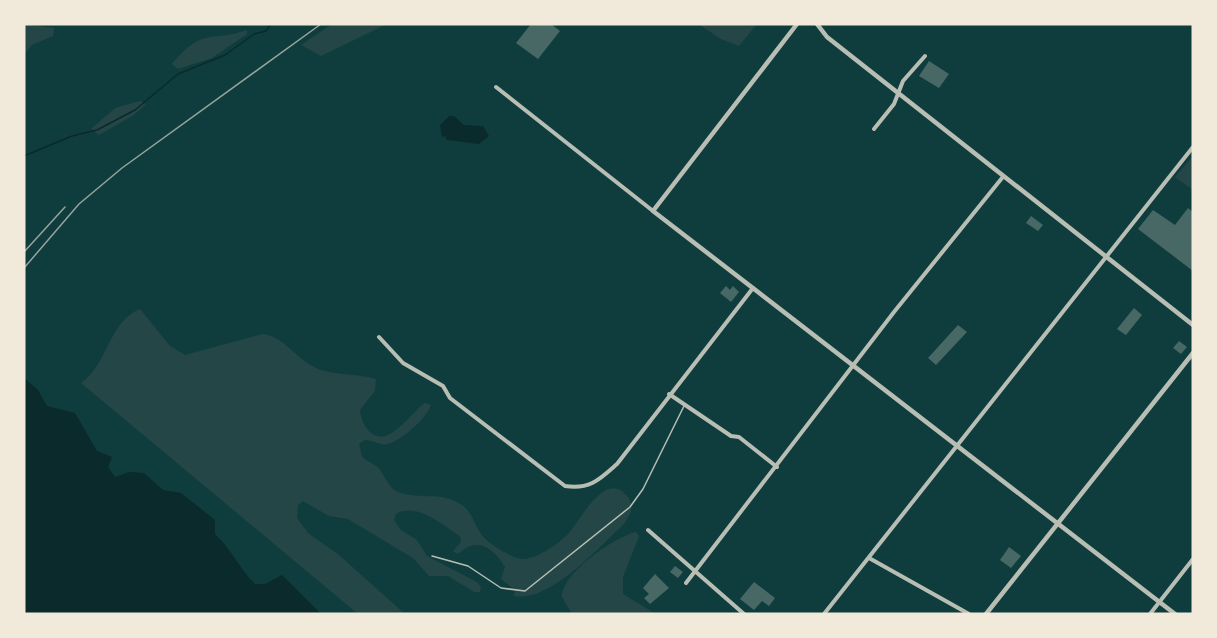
<svg xmlns="http://www.w3.org/2000/svg" width="1217" height="638" font-family="Raleway,sans-serif">
  <style>
    .green { fill: #244646 }
    .water { fill: #0a2a2b }
    .lines { fill: none; stroke-linecap: round; stroke-linejoin: round }
    .stream { stroke: #0a2a2b; stroke-width: 1.5 }
    .building { fill: #486865 }
    .service { stroke: #b8beb3; stroke-width: 1.5 }
    .minor { stroke: #b8beb3; stroke-width: 4 }
    .tertiary { stroke: #b8beb3; stroke-width: 4.5 }
    .rail { stroke: #97a49c; stroke-width: 1.5 }
  </style>
  <rect width="100%" height="100%" fill="#0f3d3e"/>
  <path class="green" d="M24,24l30,4 -1,8 -21,9 -8,9z
    M332,24h55l-66,32 -20,-11z
    M698,24h59l-18,22 -18,-7z
    M247,30v4l-35,24 -34,11 -6,-5c32,-38 37,-21 75,-34z
    M140,101l6,3 -12,11 -35,20 -8,-6 24,-21z
    M1193,156v34l-18,-13z
    M140,309l30,37 15,9 77,-21c21,2 32,22 50,32 18,10 44,7 64,13l-1,12 -15,19c1,8 4,17 10,22 19,17 40,-19 55,-29l6,2c-4,13 -29,35 -43,39 -7,2 -15,-4 -23,-4l-6,4 3,12c4,6 9,6 14,10 8,6 11,20 20,25 21,10 45,-1 66,14 11,8 12,20 20,30 6,9 32,25 43,24 15,-2 33,-15 43,-25 12,-13 34,-59 55,-42 4,4 7,6 8,11 2,9 -3,15 -7,21 -25,23 -74,79 -110,72l1,-6 -14,-11 4,-12c-12,-20 -28,-31 -47,-13l-5,-3 8,-9 -1,-6c-18,-11 -43,-34 -64,-22l-2,6 7,10 16,10 10,16 50,26 4,5 -1,5h-6l-26,-16h-19l-16,-18 -65,-39 -19,-3 -26,-15 -5,4 -1,13 11,15 31,22 66,59h-47l-277,-231c27,-18 27,-61 59,-74z
    M636,532l3,4 -16,41v17l33,20h-84l-10,-17c0,-24 52,-60 74,-65z"/>
  <path class="water" d="M449,116h5l10,9 19,1 6,10 -10,8 -32,-4 -2,-4 -3,1 -2,-12z
    M24,378l14,12 9,16 28,7 22,38 15,6 -4,10 7,10 14,-5 15,1 19,17 18,3 34,27v14c17,16 24,34 40,50h10l17,-9 39,39h-297z"/>
  <g class="lines">
    <path class="stream" d="M24,156l48,-20 25,-6 38,-20 43,-36 47,-19 29,-21 12,-3 5,-7"/>
  </g>
  <path class="building" d="M531,24h20l9,7 -22,28 -22,-16z
    M929,61l20,13 -10,14 -20,-12z
    M1188,208l5,4v59l-55,-42 15,-19 22,15z
    M1031,216l12,9 -5,6 -12,-8z
    M726,286l4,4 3,-4 6,6 -8,10 -11,-9z
    M1134,308l8,7 -16,20 -9,-6z
    M958,325l9,7 -31,33 -8,-7z
    M1179,341l8,6 -6,7 -8,-6z
    M1009,547l12,9 -10,12 -11,-8z
    M675,566l8,6 -5,6 -8,-6z
    M655,574l14,14 -19,16 -6,-6 5,-4 -6,-6z
    M754,582l21,16 -6,8 -7,-5 -8,9 -14,-11z"/>
  <g class="lines">
    <path class="service" d="M432,556l36,10 33,22 24,3 105,-84 13,-18 41,-83"/>
    <path class="minor" d="M496,87l157,124
      M874,129l20,-25 9,-23 22,-25
      M379,337l24,26 40,23 7,12 115,88c25,4 35,-7 52,-22l136,-176
      M669,394l62,42 8,1 38,30
      M648,530l96,84
      M869,558l100,56
      M686,583l208,-271 108,-134
      M824,614l369,-467
      M1150,614l43,-55"/>
    <path class="tertiary" d="M797,24l-144,187 522,403
      M817,24l10,13 366,288
      M986,614l207,-261"/>
    <path class="rail" d="M24,252l41,-45
      M24,268l55,-64 43,-36 199,-144"/>
  </g>
  <rect width="1217" height="638" fill="none" stroke="#f1e9da" stroke-width="51"/>
</svg>
